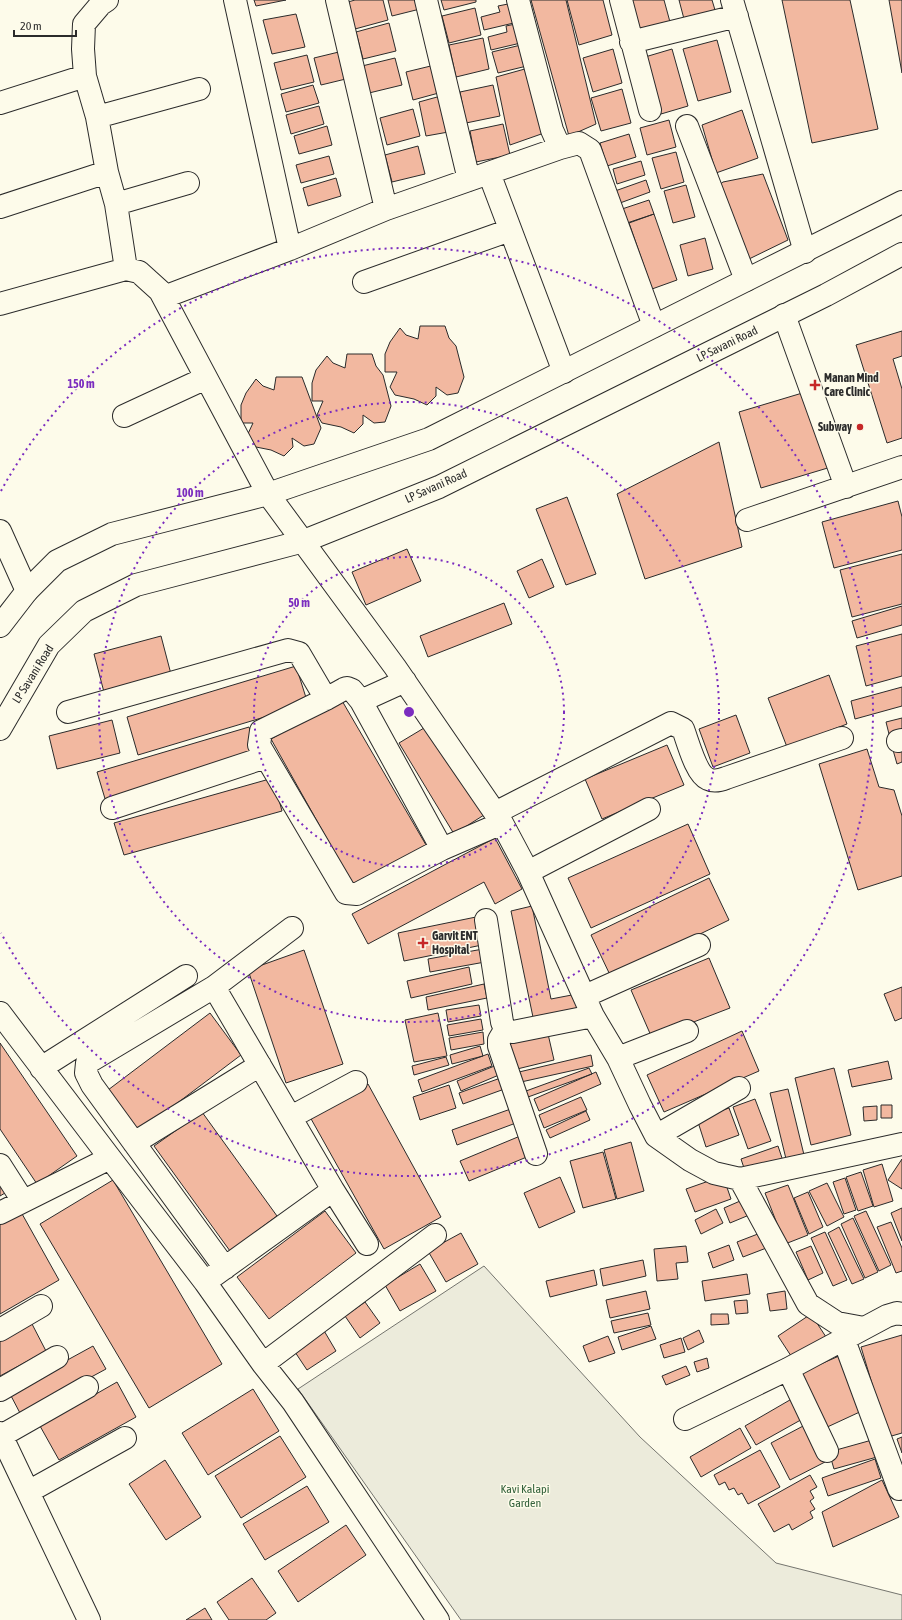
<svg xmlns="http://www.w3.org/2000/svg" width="902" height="1620" font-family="'Asap Condensed',sans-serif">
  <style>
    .green { fill: #ecebdb; stroke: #74746e }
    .building { fill: #f2b8a0; stroke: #2b2b2b }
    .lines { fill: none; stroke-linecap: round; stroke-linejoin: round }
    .minor-casing { stroke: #2b2b2b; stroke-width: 24 }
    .major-casing { stroke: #2b2b2b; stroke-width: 24 }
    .minor { stroke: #fdfbea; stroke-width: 22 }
    .major { stroke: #fdfbea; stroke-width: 22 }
    .ring { fill: none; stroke: #7b2cbf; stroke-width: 2; stroke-dasharray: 2 4 }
    .poi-dot { fill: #c62828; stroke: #fdfbea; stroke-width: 1.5 }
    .labels { text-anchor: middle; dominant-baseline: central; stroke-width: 3; stroke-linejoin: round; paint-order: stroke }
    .street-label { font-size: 12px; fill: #2b2b2b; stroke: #fdfbea }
    .poi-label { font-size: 12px; font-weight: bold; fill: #2b2b2b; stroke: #fdfbea; text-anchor: start }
    .park-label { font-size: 12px; fill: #34623c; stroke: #fdfbea }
    .centre { fill: #7b2cbf; stroke: #fdfbea; stroke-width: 2 }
    .ring-label { font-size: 12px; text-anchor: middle; font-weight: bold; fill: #7b2cbf; stroke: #fdfbea; stroke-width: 3; stroke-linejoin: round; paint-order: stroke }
  </style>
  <rect width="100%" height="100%" fill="#fdfbea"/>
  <path class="green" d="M484,1266l156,171 136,126 126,32v25h-441l-163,-231z"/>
  <path class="building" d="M254,0h32l-30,6z
    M355,0h28l5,20 -33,9 -7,-27z
    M388,0h34l2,8 -32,8z
    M441,0h35v2l-32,8z
    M531,0h35l30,124 -27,12z
    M567,0h36l9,35 -33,10z
    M629,0h35l6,22 -33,9z
    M679,0h33l3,10 -31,9z
    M782,0h68l28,129 -66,14z
    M889,0h13v73z
    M513,3l5,19 -34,8 -3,-13 19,-5 -2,-6z
    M475,8l6,27 -32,8 -7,-27z
    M296,14l9,33 -33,7 -9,-34z
    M389,23l7,28 -33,8 -7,-27z
    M520,23l5,19 -34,8 -3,-13 19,-5 -1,-6z
    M483,38l6,31 -33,8 -7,-32z
    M717,40l14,52 -33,9 -15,-52z
    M525,44l6,21 -33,8 -6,-21z
    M613,49l9,34 -29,9 -10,-34z
    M672,49l16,57 -27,8 -16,-57z
    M347,50l7,27 -33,8 -7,-27z
    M307,55l7,27 -33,8 -7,-27z
    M395,58l7,27 -33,8 -7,-27z
    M439,64l7,27 -33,9 -7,-28z
    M532,67l15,65 -37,13 -14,-68z
    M313,85l6,18 -33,9 -5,-18z
    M493,85l7,31 -34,7 -6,-31z
    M622,89l9,34 -30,8 -10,-33z
    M448,94l6,37 -28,5 -7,-34z
    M319,106l5,18 -33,10 -5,-19z
    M413,109l7,27 -33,9 -7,-27z
    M742,110l16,48 -42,15 -14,-48z
    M669,120l7,27 -29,8 -7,-27z
    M503,124l7,31 -34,7 -6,-31z
    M327,126l5,19 -33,9 -5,-18z
    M629,134l7,23 -29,9 -7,-23z
    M418,146l7,28 -33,8 -7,-27z
    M676,152l8,30 -23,7 -9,-31z
    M329,156l5,18 -33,9 -5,-18z
    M641,161l4,14 -28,9 -4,-15z
    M763,174l25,66 -39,19 -30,-74 4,-3z
    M336,178l5,18 -33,10 -5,-18z
    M646,180l4,12 -30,11 -5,-12z
    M686,185l9,32 -22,6 -9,-32z
    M649,200l5,14 -30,10 -5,-14z
    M654,214l23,66 -25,9 -23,-66z
    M705,238l8,31 -25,7 -8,-31z
    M420,326h25l4,12 7,8 8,31 -6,16 -11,2 -11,-8v9l-9,9 -13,-6 -19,-4 -5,-8 7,-15h-12v-18l5,-12 10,-14 6,7 12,4z
    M902,331v25l-9,3 9,30v49l-15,5 -31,-98z
    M347,354h25l4,12 7,9 8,31 -6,16 -11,1 -11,-8v9l-9,9 -13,-6 -19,-4 -5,-8 6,-14h-11v-18l4,-13 11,-14 6,7 12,5z
    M276,377h26l19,51 -7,16 -10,2 -12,-8 1,9 -9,9 -13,-6 -20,-4 -5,-8 7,-15h-12v-18l5,-12 10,-14 7,7 11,4z
    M809,391l22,76 -70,21 -22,-76z
    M719,442l23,105 -97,32 -28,-85z
    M567,497l29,77 -30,11 -30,-76z
    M898,501l4,16v33l-68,18 -12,-46z
    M407,549l14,32 -55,24 -14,-33z
    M902,554v50l-50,13 -12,-47z
    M542,559l12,28 -25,11 -12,-27z
    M504,603l8,21 -84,33 -8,-21z
    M902,606v19l-45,13 -5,-17z
    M902,634v42l-36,10 -10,-40z
    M161,636l11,42 -67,18 -11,-42z
    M296,666l12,38 -170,51 -11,-38z
    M829,675l18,49 -60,23 -19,-49z
    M902,687v19l-47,13 -4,-18z
    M341,699l85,146 -72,42 -83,-148z
    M736,715l14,38 -37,14 -14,-38z
    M902,718v16l-12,4 -4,-16z
    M112,720l8,33 -63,16 -8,-33z
    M429,725l55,90 -30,19 -55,-91z
    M249,727l9,30 -152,45 -9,-30z
    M667,745l17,40 -82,34 -17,-40z
    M902,747v15l-5,2 -4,-14z
    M867,749l12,38 15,3 8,26v60l-44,14 -39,-126z
    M273,778l9,33 -158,44 -10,-32z
    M688,824l22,50 -119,54 -23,-50z
    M495,838l27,51 -27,15 -11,-22 -116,62 -16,-30z
    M709,878l20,42 -118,57 -20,-42z
    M532,906l19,93 26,-5 3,18 -46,10 -23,-111z
    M476,917l6,28 -78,16 -6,-28z
    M483,949l2,13 -55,10 -2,-13z
    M304,950l39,114 -57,19 -38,-113z
    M709,958l21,50 -78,30 -21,-48z
    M469,967l3,17 -61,14 -4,-17z
    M484,984l3,14 -59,12 -2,-13z
    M902,987v31l-7,3 -11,-27z
    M479,1005l2,11 -33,6 -2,-12z
    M210,1013l31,42 -102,77 -31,-42z
    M438,1013l9,43 -33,6 -9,-42z
    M481,1019l2,11 -34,6 -2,-11z
    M742,1031l17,40 -95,41 -17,-37z
    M483,1032l1,12 -33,6 -2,-12z
    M548,1034l6,26 -41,10 -6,-26z
    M0,1043l77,113 -40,28 -37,-55z
    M480,1046l3,10 -31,8 -2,-9z
    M488,1054l4,12 -70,26 -4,-12z
    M591,1055l2,11 -72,16 -2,-10z
    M446,1057l3,8 -35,10 -2,-9z
    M888,1061l4,18 -40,8 -4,-17z
    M502,1063l4,9 -45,19 -4,-10z
    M589,1068l3,6 -64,23 -2,-6z
    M834,1068l17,67 -40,10 -16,-67z
    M596,1072l5,12 -62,27 -5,-12z
    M506,1076l4,11 -47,17 -4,-11z
    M368,1084l73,133 -57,32 -74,-132z
    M449,1085l7,23 -36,12 -7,-23z
    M788,1089l17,70 -18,4 -17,-70z
    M581,1097l6,13 -43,18 -5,-13z
    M755,1099l16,42 -23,8 -15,-42z
    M881,1105h11v13h-11z
    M519,1106l5,14 -67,25 -5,-15z
    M877,1106v14l-13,1 -1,-14z
    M729,1108l10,27 -33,12 -9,-28z
    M586,1111l4,9 -40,18 -4,-8z
    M202,1112l75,104 -47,35 -76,-105z
    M525,1134l9,20 -65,27 -9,-20z
    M631,1142l13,49 -27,8 -13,-49z
    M778,1146l5,15 -37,13 -5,-15z
    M603,1152l13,47 -33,9 -13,-47z
    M902,1159v30l-14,-9z
    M882,1164l11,37 -19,6 -11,-37z
    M861,1172l12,34 -15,5 -12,-34z
    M723,1176l8,23 -36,13 -9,-23z
    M560,1177l15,35 -36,16 -15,-35z
    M845,1178l11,32 -12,4 -11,-32z
    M113,1180l109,184 -73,44 -109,-184z
    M827,1183l17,34 -17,9 -18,-35z
    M0,1185l5,8 -5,3z
    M788,1185l20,50 -23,9 -20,-51z
    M808,1192l15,35 -14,7 -15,-36z
    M747,1198l7,15 -24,10 -6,-15z
    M902,1208v33l-11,-28z
    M716,1209l7,14 -22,11 -6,-14z
    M325,1211l31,42 -87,66 -32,-42z
    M866,1211l25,54 -12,6 -25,-55z
    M21,1212l38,68 -59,34v-91z
    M853,1218l25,54 -13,6 -24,-54z
    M891,1222l11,26v23l-6,2 -19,-46z
    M839,1227l25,52 -12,5 -24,-51z
    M763,1232l6,15 -26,10 -6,-15z
    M825,1232l22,48 -14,6 -22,-48z
    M461,1233l17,31 -32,18 -18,-31z
    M729,1245l5,15 -21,8 -5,-15z
    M686,1246l2,16 -12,1 2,16 -21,2 -3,-32z
    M811,1246l12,27 -15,7 -12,-28z
    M643,1260l3,16 -43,10 -3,-17z
    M420,1264l16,27 -36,20 -15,-26z
    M594,1270l3,15 -47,12 -4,-16z
    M747,1274l3,20 -45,7 -3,-20z
    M646,1291l4,18 -40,9 -4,-18z
    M785,1291l2,18 -17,2 -3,-17z
    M747,1300l1,13 -12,1 -2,-13z
    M365,1302l15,21 -20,15 -15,-22z
    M648,1313l3,12 -37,8 -3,-12z
    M711,1314h17l1,10 -18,1z
    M811,1314l17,26 -33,22 -17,-26z
    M32,1324l14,27 -46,25v-35z
    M651,1326l5,13 -34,11 -4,-13z
    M323,1329l13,22 -29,19 -14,-21z
    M699,1330l5,12 -16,8 -5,-12z
    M902,1335v98l-14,4 -27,-90z
    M608,1336l7,17 -26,9 -6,-16z
    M681,1338l4,14 -21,6 -4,-13z
    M93,1346l13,23 -85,46 -12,-23z
    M839,1356l25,54 -41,19 -25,-55z
    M707,1358l2,10 -12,4 -3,-10z
    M686,1366l4,9 -24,10 -4,-9z
    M117,1382l19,35 -77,43 -19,-34z
    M253,1389l26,42 -71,44 -26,-42z
    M795,1397l11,20 -50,28 -11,-19z
    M805,1425l20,37 -35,18 -19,-37z
    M740,1428l11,20 -50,29 -11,-20z
    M280,1436l26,41 -65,41 -26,-42z
    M902,1437v16l-5,-14z
    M872,1440l5,17 -43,12 -5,-17z
    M760,1450l20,37 -32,17 -6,-11 -4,2 -4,-7 -5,2 -4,-8 -6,3 -5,-10z
    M875,1459l6,19 -53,18 -6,-18z
    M165,1460l36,57 -35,23 -37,-56z
    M810,1475l7,12 -7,4 4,7 -4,3 5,8 -5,3 3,6 -21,12 -3,-6 -15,8 -16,-28z
    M882,1480l17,37 -66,30 -11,-35z
    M307,1486l22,36 -64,38 -22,-36z
    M346,1525l20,30 -68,47 -20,-31z
    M252,1578l24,35 -10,7h-37l-12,-18z
    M205,1608l7,12h-26z"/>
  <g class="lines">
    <defs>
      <path id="minor" d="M107,0l-6,4 -17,20 -1,25 2,27 12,41 10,55 9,32 10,65
        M235,0l55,249
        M337,0l49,209
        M426,0l43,180
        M621,0l29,110
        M732,0l73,252
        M631,42l106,-26
        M0,103l85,-27
        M97,117l102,-28
        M687,126l59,154
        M560,148l19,-5 11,7 64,176
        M489,173l75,199
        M116,204l72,-21
        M0,207l107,-35
        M364,282l146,-52
        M164,297l126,-48 96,-40 174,-61 -8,-18 -34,-130
        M0,304l126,-35 13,3 21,19 108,203 127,173 107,156 26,49 65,144 25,42 22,47 16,31 34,24 24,13 26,6 162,-35
        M784,315l62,172
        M124,416l82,-38
        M747,520l155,-53
        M0,531l27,60
        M361,701l44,-20
        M68,712l220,-62 11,3 27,46
        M898,741l4,-1
        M112,808l154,-51
        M495,813l176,-90 12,6c5,13 13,45 25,50 6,3 13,1 18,-1l116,-40
        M442,849l-81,-148 -9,-11 -5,-2 -3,1 -18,10 -65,32 -2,14 87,148 11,1 85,-45 60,-26
        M528,872l121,-63
        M486,920l16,102 3,8 8,2 80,-16
        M214,987l78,-59
        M585,996l114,-51
        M0,1013l110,145 95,124 58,82 30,38 145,218
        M505,1030l-6,10v6l37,108
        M618,1058l69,-27
        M41,1068l145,-92
        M291,1117l65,-35
        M656,1136l83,-48
        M134,1143l126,-78
        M0,1165l23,36
        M740,1179l68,125 29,19 27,5
        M333,1190l34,54
        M0,1213l110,-55
        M205,1282l128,-92 -119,-203 -127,76 -1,10 6,12 133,183
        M0,1330l41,-24
        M844,1340l55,149
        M263,1364l172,-129
        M788,1369l39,82
        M0,1390l57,-33
        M685,1419l103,-50 99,-53 10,-3 5,1
        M0,1433l89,187
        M1,1436l86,-49
        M28,1492l97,-54"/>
      <path id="major" d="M0,626l27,-35 30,-30 55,-27 156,-40 161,-55 473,-237
        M0,729l49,-84 35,-34 52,-26 168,-44 135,-54 387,-192 76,-41"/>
    </defs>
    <use href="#minor" class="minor-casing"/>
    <use href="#major" class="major-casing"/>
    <use href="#minor" class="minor"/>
    <use href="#major" class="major"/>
  </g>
  <g class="ring">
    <circle cx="409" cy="712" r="155"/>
    <circle cx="409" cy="712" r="310"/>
    <path d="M1 491A464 464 0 1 1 1 933"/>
  </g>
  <g class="poi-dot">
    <path d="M813 379h4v4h4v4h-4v4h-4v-4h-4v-4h4z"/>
    <circle cx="860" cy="427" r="4"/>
    <path d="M421 937h4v4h4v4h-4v4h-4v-4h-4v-4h4z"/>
  </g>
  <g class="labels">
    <g class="street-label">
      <text transform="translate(727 344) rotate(-26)">LP Savani Road</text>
      <text transform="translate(436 486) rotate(-24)">LP Savani Road</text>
      <text transform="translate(33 674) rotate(-58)">LP Savani Road</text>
    </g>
    <g class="poi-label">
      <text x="824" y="378">Manan Mind<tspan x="824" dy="14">Care Clinic</tspan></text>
      <text x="852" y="427" text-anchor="end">Subway</text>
      <text x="432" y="936">Garvit ENT<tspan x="432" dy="14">Hospital</tspan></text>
    </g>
    <g class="park-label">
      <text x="525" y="1489">Kavi Kalapi<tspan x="525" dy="14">Garden</tspan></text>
    </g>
  </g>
  <circle cx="409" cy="712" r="6" class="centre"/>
  <g class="ring-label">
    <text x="81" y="388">150 m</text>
    <text x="190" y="497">100 m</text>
    <text x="299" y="607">50 m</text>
  </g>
  <path d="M14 30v6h62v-6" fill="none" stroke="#2b2b2b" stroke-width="2"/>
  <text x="20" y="30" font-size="12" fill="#2b2b2b" stroke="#fdfbea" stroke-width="3" paint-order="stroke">20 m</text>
</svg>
